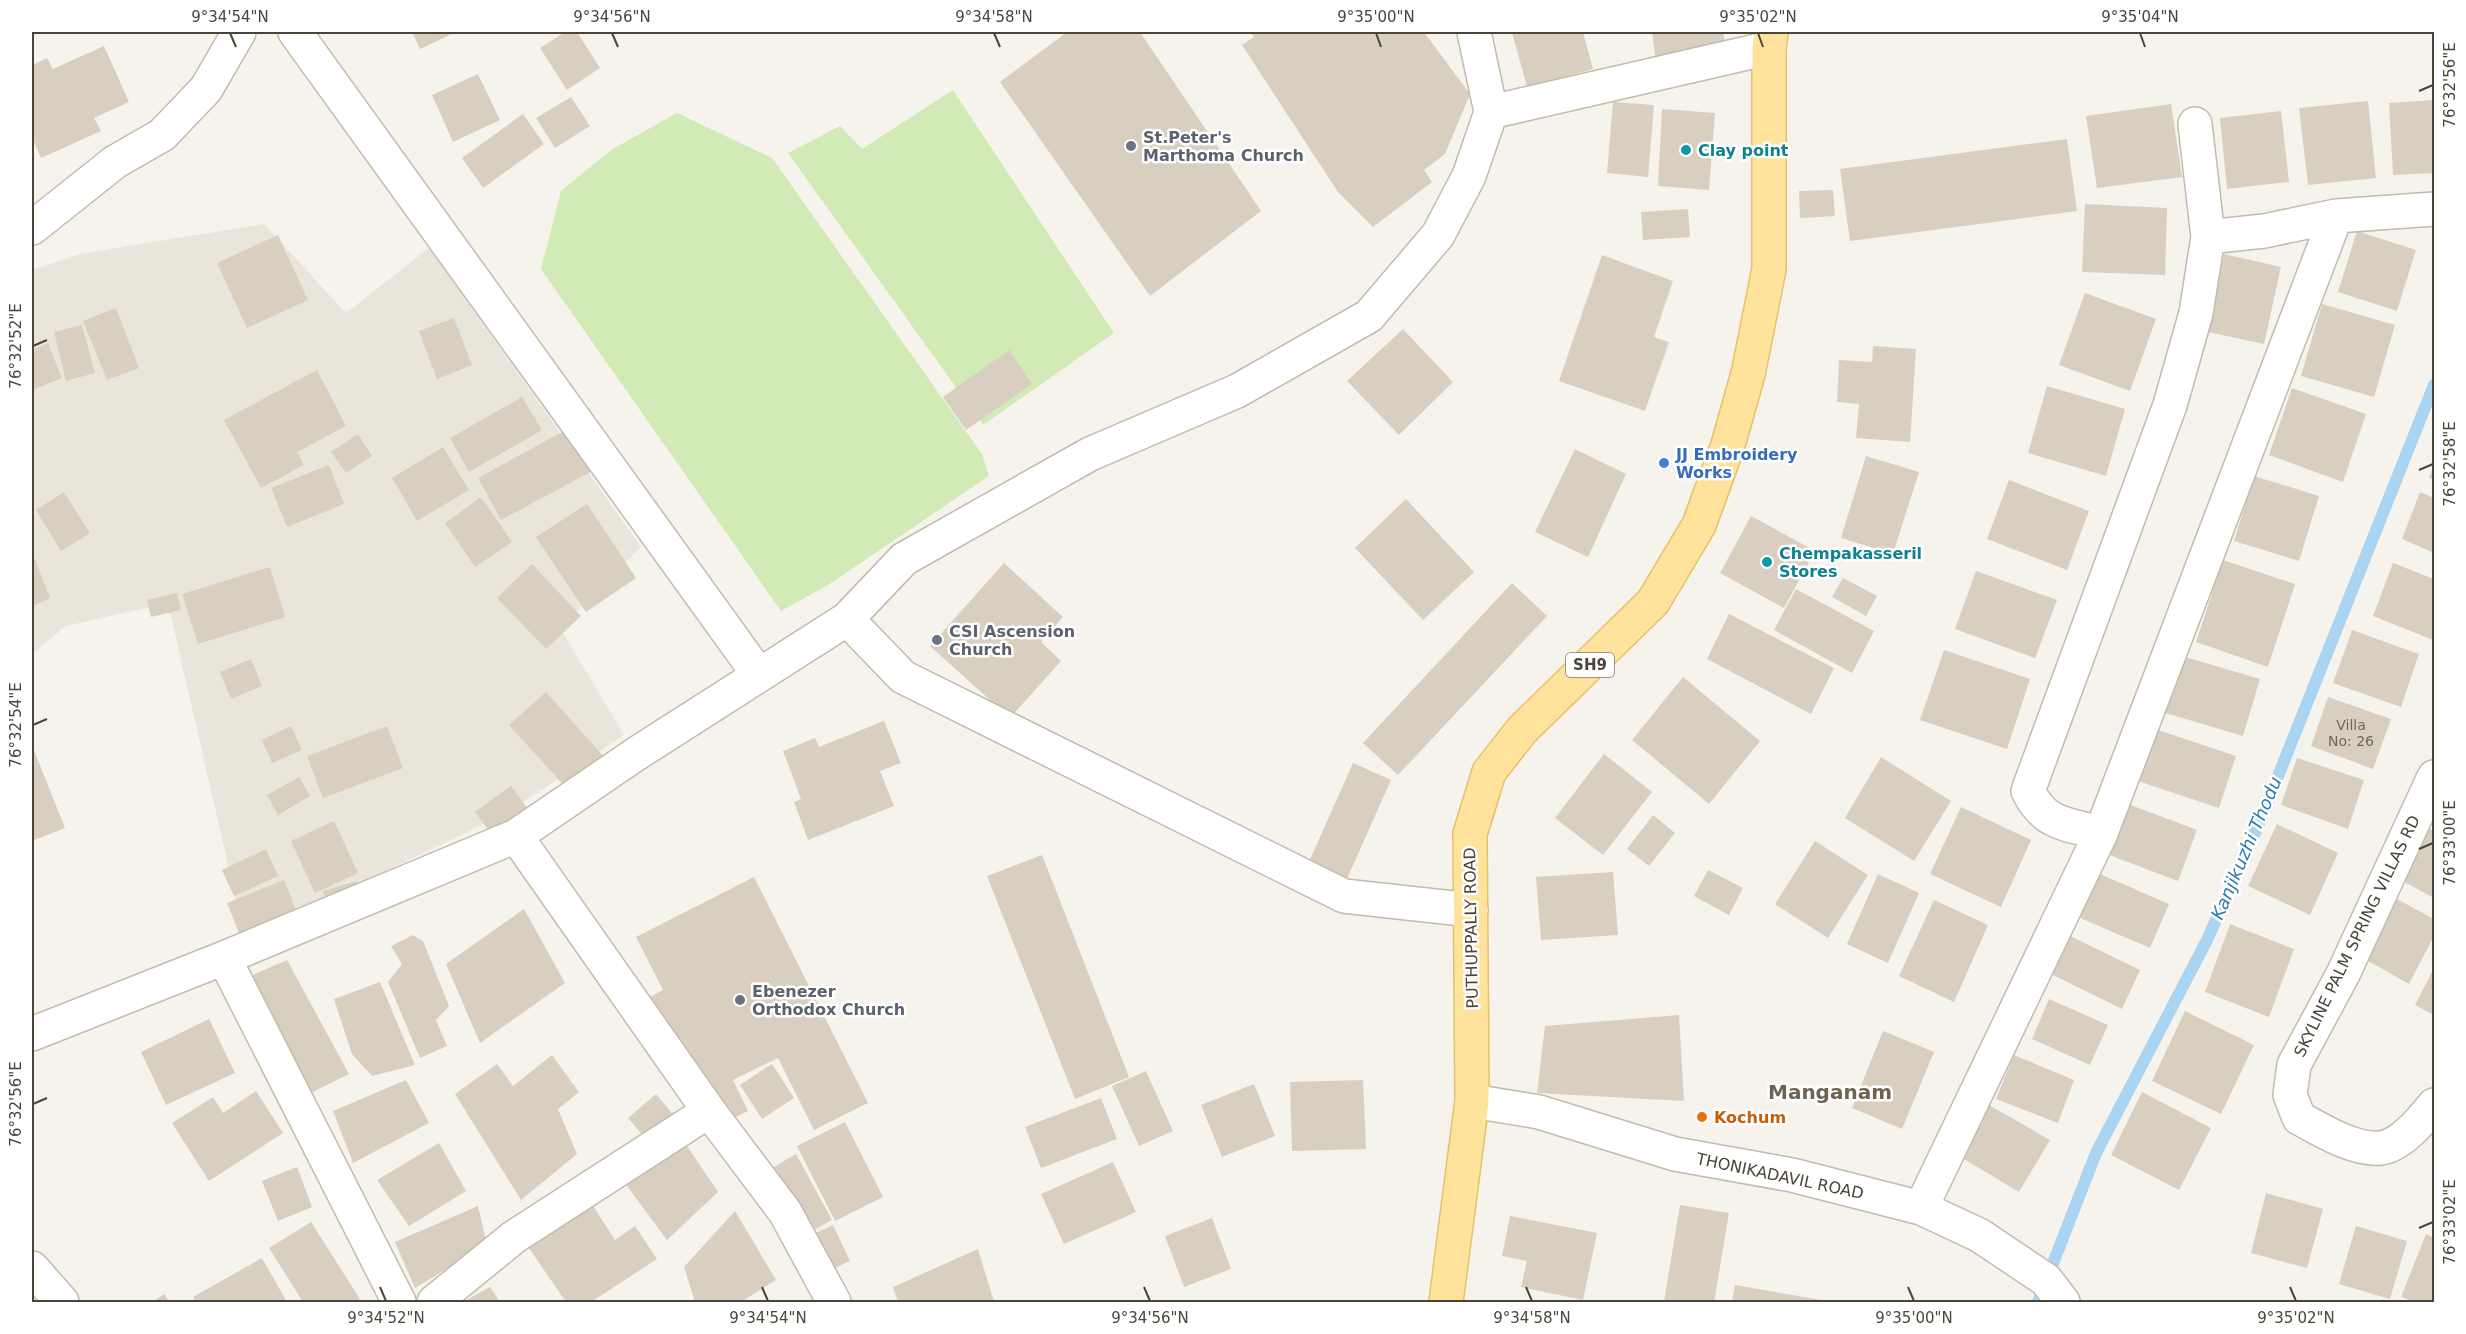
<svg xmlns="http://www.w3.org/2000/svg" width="2466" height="1334" font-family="'DejaVu Sans',sans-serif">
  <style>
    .residential { fill: #eae5da }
    .green { fill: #d2eab5 }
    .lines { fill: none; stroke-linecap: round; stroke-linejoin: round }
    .stream { stroke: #a9d4f2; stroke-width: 12 }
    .building { fill: #d8cfc1 }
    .minor-casing { stroke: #c2bbae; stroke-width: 36 }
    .primary-casing { stroke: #e6c16a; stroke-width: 36 }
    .minor { stroke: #fff; stroke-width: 33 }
    .primary { stroke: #ffe39c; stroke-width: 33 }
    .ticks { fill: none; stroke: #4b4439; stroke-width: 2 }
    .worship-dot { fill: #6b7280; stroke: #fff; stroke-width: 2 }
    .culture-dot { fill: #0f9aa8; stroke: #fff; stroke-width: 2 }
    .shop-dot { fill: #3f7fe0; stroke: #fff; stroke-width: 2 }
    .food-dot { fill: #e8710a; stroke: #fff; stroke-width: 2 }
    .labels { text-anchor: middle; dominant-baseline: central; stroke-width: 5; stroke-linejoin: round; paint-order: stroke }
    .number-label { font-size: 14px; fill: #6e675b }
    .shield { fill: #fff; stroke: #817c74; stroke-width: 1.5 }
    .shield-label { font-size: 15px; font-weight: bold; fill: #4b4439 }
    .worship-label { font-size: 16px; font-weight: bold; fill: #5b616d; stroke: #fff; text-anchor: start }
    .culture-label { font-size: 16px; font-weight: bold; fill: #0d838f; stroke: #fff; text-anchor: start }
    .shop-label { font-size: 16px; font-weight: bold; fill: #366cbe; stroke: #fff; text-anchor: start }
    .street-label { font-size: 16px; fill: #4b4439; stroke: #fff }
    .food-label { font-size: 16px; font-weight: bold; fill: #c56008; stroke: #fff; text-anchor: start }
    .water-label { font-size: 18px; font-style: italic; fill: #2e7ab2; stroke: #fff }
    .quarter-label { font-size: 20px; font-weight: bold; fill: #6e6250; stroke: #fff }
    .neatline { fill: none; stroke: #4b4439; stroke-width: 2 }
    .ticks-label { font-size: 15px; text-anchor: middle; fill: #4b4439 }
  </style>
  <rect width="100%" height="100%" fill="#f6f3ec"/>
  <path class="residential" d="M264,224l82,89 83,-65 212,299 -81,81 64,107 -114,76 -265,128 -77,-336 -102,23 -34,28v-384l48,-16z"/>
  <path class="green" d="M953,90l161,243 -131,92 -195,-272 52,-27 22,23z
    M677,113l95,45 210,296 7,22 -161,109 -47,26 -240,-342 20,-78 50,-41z"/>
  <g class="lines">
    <path class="stream" d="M2038,1302l58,-149 111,-213 54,-121 173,-434"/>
  </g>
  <path class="building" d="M412,32h44l-36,17z
    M565,32h12l23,36 -33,22 -27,-42z
    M1067,32h73l121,179 -111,85 -150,-214z
    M1250,32h174l46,62 -25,60 -21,16 8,12 -59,45 -35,-35 -96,-147 12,-8z
    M1512,32h71l10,37 -66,18z
    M1652,32h71l3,19 -70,11z
    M104,46l25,56 -35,16 7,13 -60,27 -9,-21v-72l15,-7 6,11z
    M478,74l22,46 -47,22 -21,-47z
    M571,97l19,29 -35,22 -19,-30z
    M2434,100v73l-41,2 -4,-72z
    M2368,101l8,77 -68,7 -9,-77z
    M1613,102l41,3 -6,72 -41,-4z
    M2171,104l11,73 -85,11 -11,-72z
    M1662,109l53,4 -6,77 -51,-4z
    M2281,111l8,71 -62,7 -7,-71z
    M523,114l21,30 -61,44 -21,-30z
    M2067,139l10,72 -227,30 -10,-72z
    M1833,190l2,26 -35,2 -1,-27z
    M2085,204l82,4 -2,67 -83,-3z
    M1688,209l2,28 -47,3 -2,-28z
    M2357,231l59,19 -19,61 -59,-19z
    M278,235l30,65 -61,28 -30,-65z
    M2224,254l57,13 -17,77 -56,-12z
    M1602,255l71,26 -19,56 15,5 -24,69 -86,-30z
    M2085,293l71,26 -26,72 -71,-26z
    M2322,304l73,21 -21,72 -73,-21z
    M116,308l23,60 -32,12 -24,-59z
    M454,318l18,47 -35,14 -18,-48z
    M82,325l13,48 -29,8 -12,-49z
    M1403,329l50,53 -54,53 -52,-54z
    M48,343l14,35 -30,12v-40z
    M1873,346l43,3 -6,93 -54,-4 3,-34 -22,-2 2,-42 33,2z
    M1009,350l23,34 -66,46 -23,-33z
    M317,370l29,56 -49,26 7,13 -43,23 -37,-68z
    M2047,386l78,23 -19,67 -78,-23z
    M2292,388l74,26 -23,68 -74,-27z
    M522,397l20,33 -73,42 -19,-34z
    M573,426l23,43 -95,51 -23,-42z
    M358,434l14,22 -26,17 -15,-21z
    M443,447l26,43 -52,31 -25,-43z
    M1575,449l51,25 -38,83 -53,-25z
    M1866,456l53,16 -26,82 -52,-16z
    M329,465l15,39 -57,23 -16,-39z
    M2434,466v14l-5,-2z
    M2254,476l65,20 -20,65 -65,-20z
    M2009,480l80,31 -22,59 -80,-31z
    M64,492l26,41 -29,18 -25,-41z
    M2420,492l14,6v55l-32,-14z
    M481,497l31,45 -37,25 -30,-44z
    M1406,499l68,73 -51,48 -68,-72z
    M587,504l49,74 -50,34 -50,-75z
    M1751,516l64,35 -31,57 -64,-35z
    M32,552l18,46 -18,8z
    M2223,560l72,24 -27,83 -72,-25z
    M1004,563l59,54 -22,25 20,19 -51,57 -80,-72z
    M2393,563l41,16 -1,61 -60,-24z
    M532,564l49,52 -35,33 -49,-51z
    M270,567l15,50 -87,27 -16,-50z
    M1976,571l81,29 -22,58 -80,-29z
    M1843,578l34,18 -11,20 -34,-19z
    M1512,583l35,33 -149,159 -35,-32z
    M1796,589l78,42 -22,42 -78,-43z
    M177,593l4,17 -30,7 -4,-17z
    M1729,614l105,54 -23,46 -104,-55z
    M2352,630l67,24 -18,53 -68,-24z
    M1944,650l86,29 -23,70 -87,-29z
    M2178,655l82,24 -17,57 -81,-24z
    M251,659l11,27 -31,13 -11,-27z
    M1683,677l77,64 -51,63 -77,-64z
    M546,692l60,67 -36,33 -61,-67z
    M2328,697l63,22 -18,50 -62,-23z
    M884,721l17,42 -21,8 14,35 -86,34 -14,-38 7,-3 -18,-48 32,-13 4,9z
    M291,726l11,24 -30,13 -10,-23z
    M387,726l16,42 -80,30 -16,-42z
    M2155,729l81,27 -17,52 -81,-27z
    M32,745l33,83 -33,13z
    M1604,754l48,38 -49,63 -48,-37z
    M1881,757l70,44 -37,60 -69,-43z
    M2297,758l67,22 -16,49 -67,-24z
    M1353,763l38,17 -45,101 -38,-17z
    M299,777l11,19 -32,19 -11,-20z
    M511,786l23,31 -36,26 -23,-31z
    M2128,804l69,26 -19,51 -69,-26z
    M1961,807l70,33 -30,67 -71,-33z
    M1653,815l22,18 -26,33 -22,-17z
    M334,821l24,52 -43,20 -24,-52z
    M2277,824l61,29 -28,62 -62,-29z
    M2424,826l10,5v67l-37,-20z
    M1815,841l53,34 -40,63 -53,-34z
    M266,849l12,27 -44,20 -12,-26z
    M1042,855l87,222 -54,22 -88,-223z
    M1708,870l35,18 -14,27 -35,-19z
    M1613,872l5,63 -77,5 -5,-63z
    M1878,874l41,19 -31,70 -41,-19z
    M2100,874l69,30 -19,44 -70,-30z
    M754,877l114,226 -54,27 -36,-72 -45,22 15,31 -34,17 -66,-130 15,-8 -27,-53z
    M284,880l22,56 -57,22 -22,-55z
    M357,881l8,26 -34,10 -8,-26z
    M2395,898l39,21v17l-25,48 -46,-26z
    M1934,900l54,25 -34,77 -55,-26z
    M524,909l41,74 -85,60 -34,-79z
    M2230,924l64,25 -25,68 -64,-25z
    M413,935l10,6 26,65 -13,14 11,26 -27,12 -32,-76 14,-18 -11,-18z
    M2068,935l72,35 -18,39 -73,-36z
    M287,960l62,114 -38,19 -61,-117z
    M2434,968v47l-19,-10z
    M380,982l35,83 -43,11 -20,-22 -18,-55z
    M2049,999l59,26 -18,40 -58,-26z
    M2185,1011l69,34 -33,69 -69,-33z
    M1679,1015l5,86 -147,-8 8,-67z
    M209,1019l26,54 -69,32 -25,-53z
    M1883,1031l51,21 -32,77 -50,-21z
    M552,1055l27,37 -21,17 19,45 -56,46 -66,-106 42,-30 16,22z
    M2014,1055l60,25 -16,43 -62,-24z
    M772,1064l22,34 -32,21 -22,-34z
    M1146,1071l27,60 -34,15 -27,-60z
    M406,1080l23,43 -76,40 -20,-52z
    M1363,1080l3,69 -74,2 -2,-69z
    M1254,1084l21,52 -53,21 -21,-52z
    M256,1091l27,42 -74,48 -37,-58 41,-26 10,16z
    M2142,1092l69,36 -32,62 -68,-35z
    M656,1094l24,29 -28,23 -24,-28z
    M1101,1098l16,41 -76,29 -16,-41z
    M1989,1105l61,35 -31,52 -60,-36z
    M845,1122l38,75 -48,24 -38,-75z
    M683,1140l35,52 -51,48 -45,-61z
    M439,1143l27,48 -57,35 -32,-46z
    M796,1154l36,66 -29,16 -36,-65z
    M1113,1162l23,50 -72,32 -23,-50z
    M297,1167l15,40 -34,14 -16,-40z
    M2266,1193l57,16 -16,59 -56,-15z
    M588,1198l27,42 20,-14 22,33 -66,43h-25l-42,-61z
    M1680,1205l49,8 -15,89h-50z
    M478,1206l9,39 -72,43 -20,-46z
    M735,1211l41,69 -35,22h-46l-11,-35z
    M1510,1216l87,17 -14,67 -62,-13 6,-26 -25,-5z
    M1212,1218l19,51 -47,18 -19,-51z
    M311,1222l49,77 -5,3h-52l-34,-54z
    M833,1225l17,36 -26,12 -17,-36z
    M2356,1226l51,15 -17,58 -51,-15z
    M2426,1234l8,4v64h-18l-15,-5z
    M978,1249l16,53h-96l-5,-15z
    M262,1258l25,44h-91l-3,-5z
    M1735,1285l92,16v1h-95z
    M490,1287l10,15h-37z
    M164,1294l6,8h-18z"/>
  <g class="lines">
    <defs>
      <path id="minor" d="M295,32l464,643
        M1474,32l17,80
        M32,228l83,-66 47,-27 44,-46 33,-57
        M2208,237l56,-6 72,-15 98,-7
        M847,619l56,58 441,219 127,14
        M2434,777l-91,197 -49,91 -4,30 9,23c22,12 56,33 82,30 20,-3 41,-28 53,-43
        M2101,833c-35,-9 -56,-8 -73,-42l142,-386 26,-92 12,-76 -13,-113
        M516,836l193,275 76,101 49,90
        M224,958l175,344
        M32,1034l192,-76 292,-122 120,-82 211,-135 57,-60 186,-105 147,-63 132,-75 69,-81 31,-59 22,-64 278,-64
        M1472,1101l67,11 136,42 117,21 129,33 58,27 67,45 17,22
        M1921,1208l180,-375 235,-617
        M32,1268l30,34
        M434,1302l80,-65 195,-126"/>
      <path id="primary" d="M1446,1302l26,-201 -2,-267 19,-62 33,-42 131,-128 46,-77 29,-80 20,-71 21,-105v-221l2,-16"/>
    </defs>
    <use href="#minor" class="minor-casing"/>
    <use href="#primary" class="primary-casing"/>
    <use href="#minor" class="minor"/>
    <use href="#primary" class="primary"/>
  </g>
  <path class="ticks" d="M230,33l6,14M612,33l6,14M994,33l6,14M1376,33l5,14M1758,33l5,14M2140,33l5,14M2419,91l14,-6M33,346l14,-6M2419,470l14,-6M33,725l14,-6M2419,849l14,-6M33,1104l14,-6M2419,1228l14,-6M380,1287l6,14M762,1287l6,14M1144,1287l6,14M1526,1287l6,14M1908,1287l6,14M2290,1287l6,14"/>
  <g class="worship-dot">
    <circle cx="1131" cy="146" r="6"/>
    <circle cx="937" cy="640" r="6"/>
    <circle cx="740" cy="1000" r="6"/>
  </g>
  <g class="culture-dot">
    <circle cx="1686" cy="150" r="6"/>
    <circle cx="1767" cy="562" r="6"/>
  </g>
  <circle class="shop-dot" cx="1664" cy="463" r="6"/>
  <circle class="food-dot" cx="1702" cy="1117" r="6"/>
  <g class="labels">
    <g class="number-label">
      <text x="2351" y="725">Villa<tspan x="2351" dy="16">No: 26</tspan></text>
    </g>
    <rect class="shield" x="1566" y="653" width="48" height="24" rx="4.5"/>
    <g class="shield-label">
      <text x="1590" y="665">SH9</text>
    </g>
    <g class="worship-label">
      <text x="1143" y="137">St.Peter's<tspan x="1143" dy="18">Marthoma Church</tspan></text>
      <text x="949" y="631">CSI Ascension<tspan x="949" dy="18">Church</tspan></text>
      <text x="752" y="991">Ebenezer<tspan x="752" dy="18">Orthodox Church</tspan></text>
    </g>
    <g class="culture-label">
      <text x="1698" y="150">Clay point</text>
      <text x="1779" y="553">Chempakasseril<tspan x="1779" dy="18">Stores</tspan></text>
    </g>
    <g class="shop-label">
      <text x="1676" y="454">JJ Embroidery<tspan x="1676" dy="18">Works</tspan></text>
    </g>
    <g class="street-label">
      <text transform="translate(1471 928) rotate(-91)">PUTHUPPALLY ROAD</text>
      <text transform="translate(2357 936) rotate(-64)">SKYLINE PALM SPRING VILLAS RD</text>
      <text transform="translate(1780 1176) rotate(12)">THONIKADAVIL ROAD</text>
    </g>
    <g class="food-label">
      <text x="1714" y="1117">Kochum</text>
    </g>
    <g class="water-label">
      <text transform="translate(2246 848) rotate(-67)">Kanjikuzhi Thodu</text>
    </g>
    <g class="quarter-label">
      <text x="1830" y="1092">Manganam</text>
    </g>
  </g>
  <rect width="2466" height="1334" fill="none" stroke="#ffffff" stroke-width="66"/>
  <rect x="33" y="33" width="2400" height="1268" class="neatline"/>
  <g class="ticks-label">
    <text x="230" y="22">9°34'54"N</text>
    <text x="612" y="22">9°34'56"N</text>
    <text x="994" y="22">9°34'58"N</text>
    <text x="1376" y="22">9°35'00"N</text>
    <text x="1758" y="22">9°35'02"N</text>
    <text x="2140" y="22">9°35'04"N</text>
    <text transform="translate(2450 85) rotate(-90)" y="5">76°32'56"E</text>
    <text transform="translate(16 346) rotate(-90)" y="5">76°32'52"E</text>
    <text transform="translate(2450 464) rotate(-90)" y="5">76°32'58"E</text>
    <text transform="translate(16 725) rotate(-90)" y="5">76°32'54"E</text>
    <text transform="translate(2450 843) rotate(-90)" y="5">76°33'00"E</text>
    <text transform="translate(16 1104) rotate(-90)" y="5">76°32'56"E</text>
    <text transform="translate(2450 1222) rotate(-90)" y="5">76°33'02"E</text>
    <text x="386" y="1323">9°34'52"N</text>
    <text x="768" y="1323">9°34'54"N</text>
    <text x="1150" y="1323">9°34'56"N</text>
    <text x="1532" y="1323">9°34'58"N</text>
    <text x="1914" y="1323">9°35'00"N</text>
    <text x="2296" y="1323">9°35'02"N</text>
  </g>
</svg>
